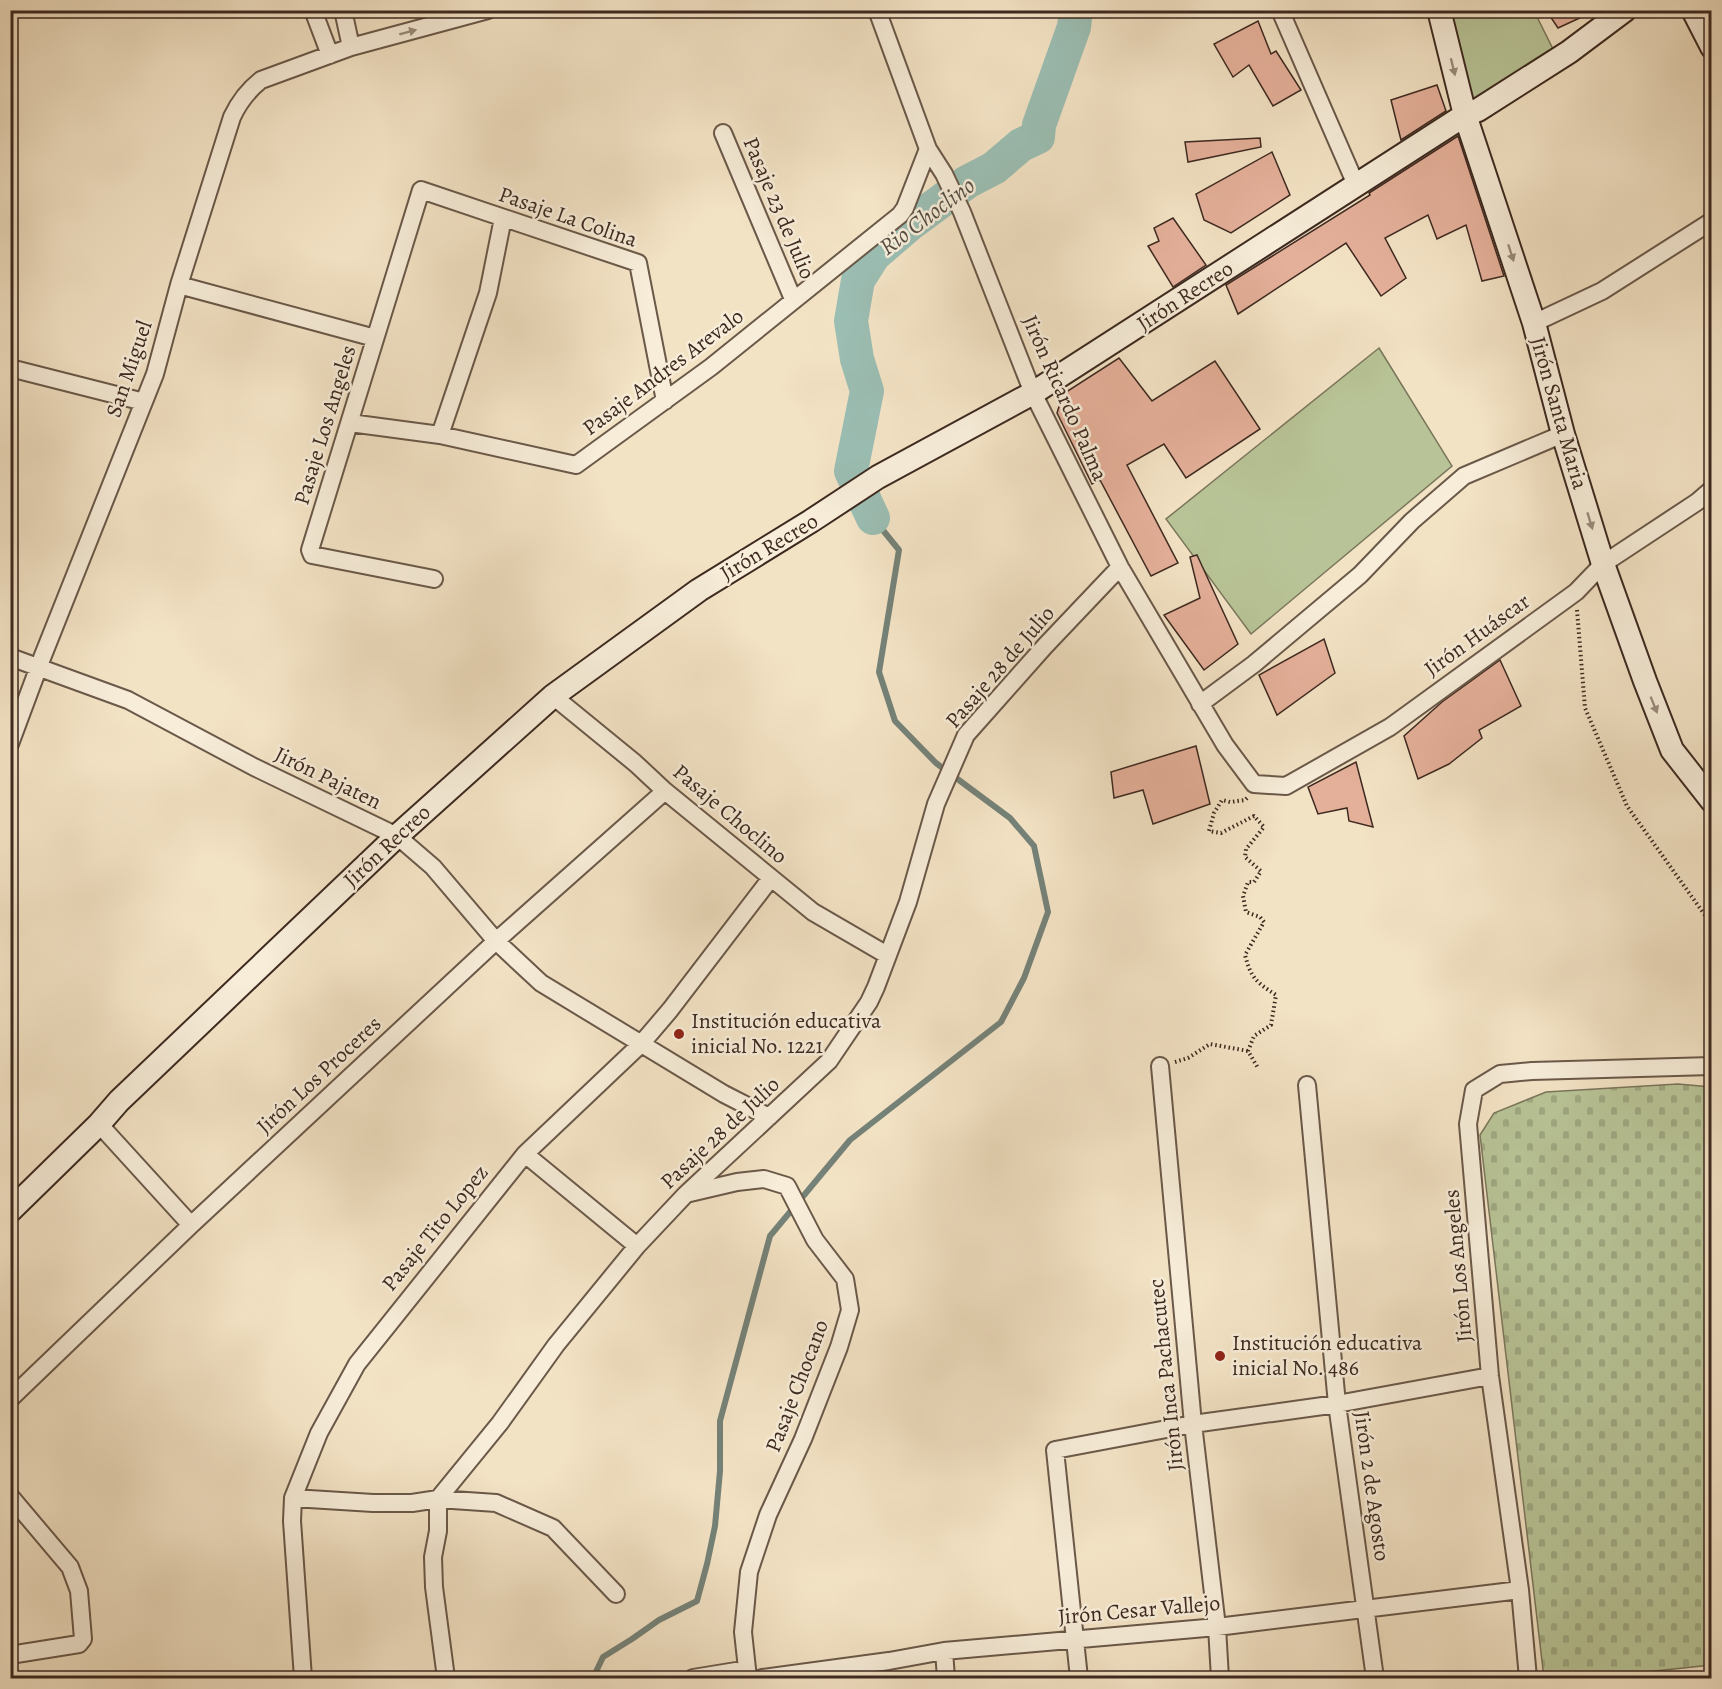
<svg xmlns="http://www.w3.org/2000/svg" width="1722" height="1689" font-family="Alegreya,serif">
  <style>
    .green { fill: #b8c497; stroke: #7a765c; stroke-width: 1.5 }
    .cemetery { fill: url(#cemetery-stones); stroke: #7a765c; stroke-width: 1.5 }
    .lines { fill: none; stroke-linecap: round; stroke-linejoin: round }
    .stream { stroke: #758278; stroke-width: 6 }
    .river { stroke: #9bbeb3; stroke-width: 34 }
    .building { fill: #e5b09a; stroke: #3d2920; stroke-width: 1.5 }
    .street-casing { stroke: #6a5849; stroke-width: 20 }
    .secondary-casing { stroke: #3d2920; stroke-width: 26 }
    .path { stroke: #3d2920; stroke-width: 4; stroke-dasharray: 1.5 3; stroke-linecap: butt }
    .street { stroke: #f7edd9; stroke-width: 16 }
    .secondary { stroke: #f7edd9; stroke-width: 22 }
    .oneway { fill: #9a8b7c }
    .poi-dot { fill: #8f2418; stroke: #f7edd9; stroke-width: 2 }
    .labels { text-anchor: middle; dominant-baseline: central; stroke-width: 5; stroke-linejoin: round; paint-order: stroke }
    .street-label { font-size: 22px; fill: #3d2920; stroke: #f7edd9 }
    .poi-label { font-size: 22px; fill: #3d2920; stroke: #f7edd9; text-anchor: start }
    .water-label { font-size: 24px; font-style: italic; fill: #544e45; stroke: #f7edd9 }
  </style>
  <defs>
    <pattern id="cemetery-stones" width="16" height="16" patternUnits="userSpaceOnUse" patternTransform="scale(1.5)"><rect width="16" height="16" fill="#b8c497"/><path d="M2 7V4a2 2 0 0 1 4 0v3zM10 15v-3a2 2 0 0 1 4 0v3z" fill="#9fa882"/></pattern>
  </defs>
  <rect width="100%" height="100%" fill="#f3e3c5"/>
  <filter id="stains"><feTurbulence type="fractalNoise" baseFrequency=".00333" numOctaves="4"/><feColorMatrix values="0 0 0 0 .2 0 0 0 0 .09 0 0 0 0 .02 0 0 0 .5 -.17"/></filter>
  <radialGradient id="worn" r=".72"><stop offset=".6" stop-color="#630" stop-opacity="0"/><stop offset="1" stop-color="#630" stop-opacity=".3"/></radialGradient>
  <path class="green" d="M1445,11h89l22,44 -83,56z
    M1379,348l73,118 -201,168 -85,-115z"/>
  <path class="cemetery" d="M1678,1084l33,3v578l-122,13h-45l-64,-543 14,-22 52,-21z"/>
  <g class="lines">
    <path class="stream" d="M593,1678l10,-21 29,-18 27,-19 38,-19 10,-37 8,-38 5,-55v-50l50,-185 80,-96 151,-118 23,-44 24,-66 -14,-66 -24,-28 -74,-55 -41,-42 -16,-49 20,-122 -26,-32"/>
    <path class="river" d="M873,518l-22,-47 16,-80 -10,-32 -6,-38 7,-41 16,-25 36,-31 57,-42 27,-14 27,-23 17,-8 1,-12 35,-98 2,-17"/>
  </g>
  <path class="building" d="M1546,10h51l-39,18z
    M1258,21l13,33 5,-3 25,39 -28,16 -24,-41 -16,12 -19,-33z
    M1437,85l9,26 -45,29 -10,-40z
    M1458,136l46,140 -22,5 -16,-56 -29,14 -9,-24 -43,23 21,40 -25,18 -35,-53 -108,71 -12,-29 144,-90 -1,-2z
    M1260,138l1,9 -73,15 -3,-20z
    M1272,152l18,43 -59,38 -27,-13 -8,-26z
    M1173,218l33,47 -33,22 -25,-41 11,-5 -5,-13z
    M1119,358l33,43 63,-40 45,68 -74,49 -22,-34 -37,21 51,98 -27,13 -51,-96 -8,4 -35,-71 6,-19z
    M1197,555l41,89 -34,26 -40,-55 36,-17 -10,-41z
    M1324,639l11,34 -58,42 -18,-40z
    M1500,660l21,46 -42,24 3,8 -33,26 -31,15 -14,-43 38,-34z
    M1196,746l14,58 -57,20 -10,-34 -29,8 -3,-26z
    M1356,762l17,65 -24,-6 -2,-13 -29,6 -10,-27z"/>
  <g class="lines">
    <defs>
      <path id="street" d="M313,10l17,45
        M343,10l8,37
        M877,10l51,139 16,25 18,38 71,181 87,174 105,178 29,39 32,2 104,-59 186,-135 27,-28 94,-62 15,-13
        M1280,10l77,177
        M723,133l70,166
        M179,285l196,53
        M1534,323l68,-32 110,-70
        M10,368l134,34
        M350,423l90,12 136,30 135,-98 189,-152 5,-7 23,-59
        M440,435l48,-142 15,-75
        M434,579l-122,-24 -2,-5 111,-360 217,73 27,138
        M10,657l118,43 126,67 143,69 36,31 63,74 45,42 183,111 45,23
        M553,696l82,67 30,28 148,121 74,43
        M1200,704l54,-40 106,-89 52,-54 52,-45 99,-42
        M10,744l32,-86 113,-284 24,-89 53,-168c7,-15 15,-26 29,-37l90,-33 137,-37
        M1160,1066l33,358 24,203 3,51
        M1307,1085l30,319 38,274
        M99,1124l92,101
        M525,1154l112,92
        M690,1193l47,-11 27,-3 23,7 28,54 30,39 5,31 -11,37 -36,92 -35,76 -19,57 -6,60 5,46
        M10,1399l181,-174 305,-284 169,-150
        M10,1496l60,71 9,24 4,48 -4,5 -69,11
        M293,1498l80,5h39l26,-4 58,4 57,25 63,66
        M944,1651l2,27
        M303,1678l-11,-157 1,-23 26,-65 38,-69 168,-210 116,-110 29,-34 101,-132
        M446,1678l-12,-91 -1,-30 5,-26v-32l62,-76 56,-78 81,-99 49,-52 143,-133 40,-59 7,-15 32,-85 28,-98 30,-69 79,-89 75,-79
        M693,1678l43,-7 10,7
        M762,1678l127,-17 55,-10 273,-24 303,-37
        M1079,1678l-24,-228 138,-26 144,-20 153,-28
        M1528,1678l-8,-88 -30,-214 -22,-252 6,-34 26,-16 32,-3 180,-5"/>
      <path id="secondary" d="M1439,10l26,105 69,208 29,111 40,130 42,117 27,69 40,51
        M1693,10l19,37
        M10,1211l89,-87 20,-23 278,-265 156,-140 146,-106 112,-69 67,-44 155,-84 432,-278 13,-5 91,-58 56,-42"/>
    </defs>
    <use href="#street" class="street-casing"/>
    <use href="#secondary" class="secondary-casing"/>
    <path class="path" d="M1577,610l8,98 42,98 85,119
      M1247,798l-2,2 -15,2 -8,-2 -8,13 -5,18 12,2 33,-17 10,11 -18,22 -1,8 16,14 -7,11h-6l-5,14 3,16 14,5 4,5 -19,33c6,23 11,27 31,40l-5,30 -17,11 -6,15 10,17
      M1175,1062l13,-4 22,-14 38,7"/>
    <use href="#street" class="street"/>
    <use href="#secondary" class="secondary"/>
  </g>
  <defs><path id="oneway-solid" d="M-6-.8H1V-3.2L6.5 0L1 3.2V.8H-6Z" transform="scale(1.5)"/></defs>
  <g class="oneway">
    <use href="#oneway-solid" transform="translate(408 32) rotate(-15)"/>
    <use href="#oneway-solid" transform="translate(1453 67) rotate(76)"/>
    <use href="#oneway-solid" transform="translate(1511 253) rotate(72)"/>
    <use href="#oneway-solid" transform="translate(1590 521) rotate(73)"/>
    <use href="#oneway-solid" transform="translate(1654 705) rotate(68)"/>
  </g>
  <g class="poi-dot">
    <circle cx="679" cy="1034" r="6"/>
    <circle cx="1220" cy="1356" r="6"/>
  </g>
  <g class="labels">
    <g class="street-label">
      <text transform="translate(779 208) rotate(67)">Pasaje 23 de Julio</text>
      <text transform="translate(568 217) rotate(19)">Pasaje La Colina</text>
      <text transform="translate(1185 296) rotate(-33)">Jirón Recreo</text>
      <text transform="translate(129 369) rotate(-71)">San Miguel</text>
      <text transform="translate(663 372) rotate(-37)">Pasaje Andres Arevalo</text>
      <text transform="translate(1065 398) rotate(66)">Jirón Ricardo Palma</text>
      <text transform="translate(1559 413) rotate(74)">Jirón Santa Maria</text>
      <text transform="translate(325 425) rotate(-73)">Pasaje Los Angeles</text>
      <text transform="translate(769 547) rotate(-31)">Jirón Recreo</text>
      <text transform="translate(1477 635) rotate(-36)">Jirón Huáscar</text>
      <text transform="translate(1000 667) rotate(-49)">Pasaje 28 de Julio</text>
      <text transform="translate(328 778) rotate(26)">Jirón Pajaten</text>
      <text transform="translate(730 814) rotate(40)">Pasaje Choclino</text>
      <text transform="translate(387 846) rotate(-43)">Jirón Recreo</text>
      <text transform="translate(319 1075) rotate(-43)">Jirón Los Proceres</text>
      <text transform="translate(720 1133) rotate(-43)">Pasaje 28 de Julio</text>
      <text transform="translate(435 1228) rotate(-51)">Pasaje Tito Lopez</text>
      <text transform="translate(1458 1266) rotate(-95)">Jirón Los Angeles</text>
      <text transform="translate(1166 1375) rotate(-96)">Jirón Inca Pachacutec</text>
      <text transform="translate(797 1386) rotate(-69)">Pasaje Chocano</text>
      <text transform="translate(1372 1486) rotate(82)">Jirón 2 de Agosto</text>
      <text transform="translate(1139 1610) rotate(-5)">Jirón Cesar Vallejo</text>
    </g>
    <g class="poi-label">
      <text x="691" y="1021">Institución educativa<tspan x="691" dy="25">inicial No. 1221</tspan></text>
      <text x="1232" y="1343">Institución educativa<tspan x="1232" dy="25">inicial No. 486</tspan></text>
    </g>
    <g class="water-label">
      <text transform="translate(927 216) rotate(-37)">Rio Choclino</text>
    </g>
  </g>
  <rect width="1722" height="1689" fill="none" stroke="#f3e3c5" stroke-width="36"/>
  <rect x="12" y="12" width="1698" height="1665" fill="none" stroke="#3d2920" stroke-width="3"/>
  <rect x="18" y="18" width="1686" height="1653" fill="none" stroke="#3d2920" stroke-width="1.5"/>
  <rect width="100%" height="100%" filter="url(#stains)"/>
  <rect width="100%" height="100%" fill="url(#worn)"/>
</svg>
